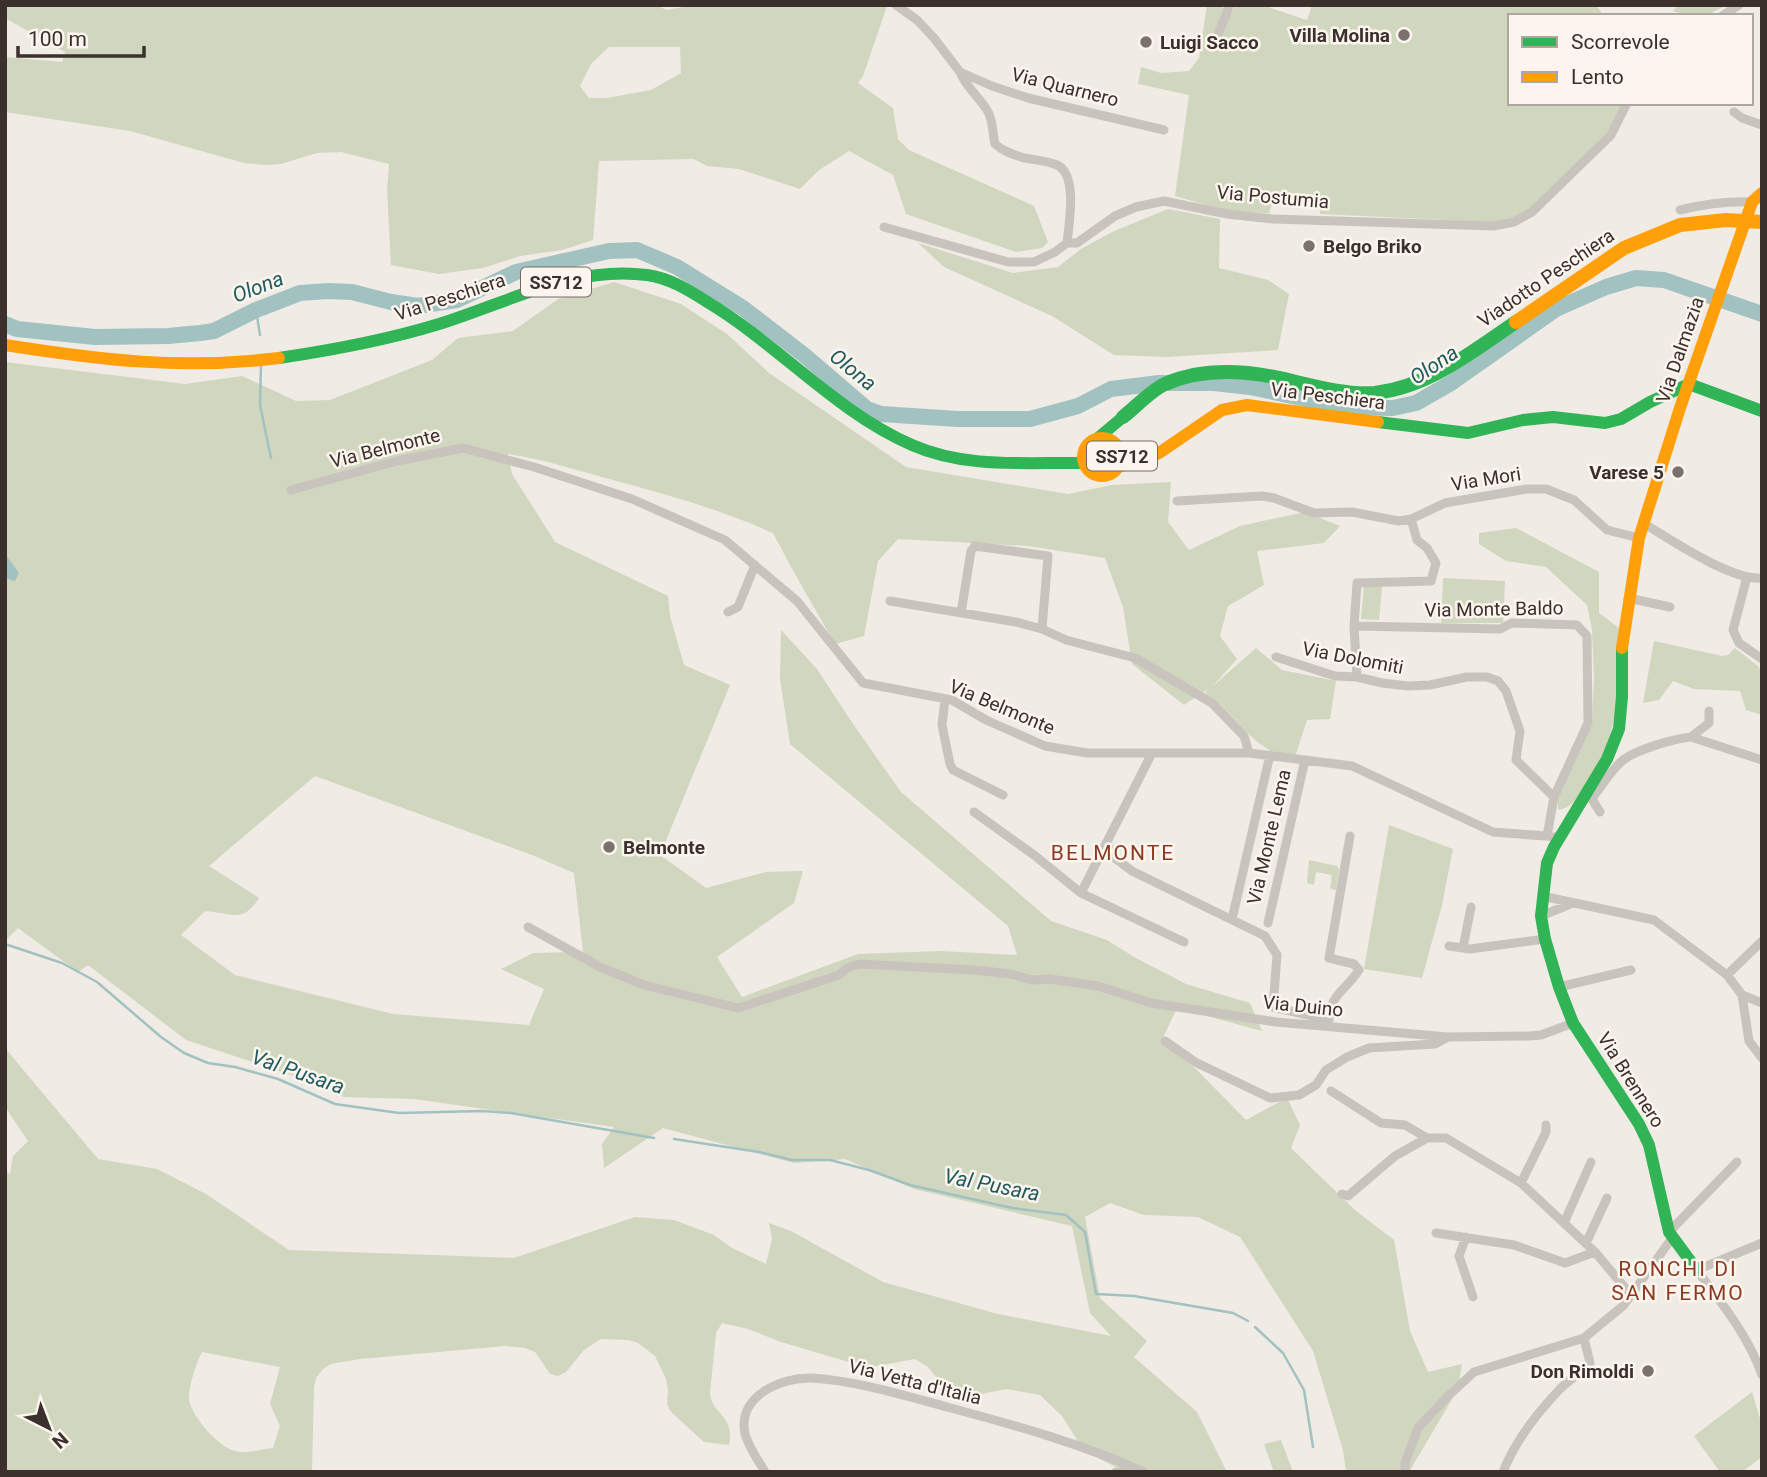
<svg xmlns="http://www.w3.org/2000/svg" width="1767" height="1477" font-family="Roboto,sans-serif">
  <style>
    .green { fill: #d1d6bf; fill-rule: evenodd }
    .water { fill: #a1c2c1 }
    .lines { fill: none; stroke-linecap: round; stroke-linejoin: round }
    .stream { stroke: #a1c2c1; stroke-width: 2.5 }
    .river { stroke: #a1c2c1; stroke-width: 16 }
    .street { stroke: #c9c3be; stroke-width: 9 }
    .fast { stroke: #30b455; stroke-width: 12 }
    .slow { stroke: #ff9f0a; stroke-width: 12 }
    .fast-bridge { stroke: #30b455; stroke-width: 14 }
    .slow-bridge { stroke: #ff9f0a; stroke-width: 14 }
    .poi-dot { fill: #7a716c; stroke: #fbf5ee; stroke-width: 2.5 }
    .labels { text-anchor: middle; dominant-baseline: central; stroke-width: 5; stroke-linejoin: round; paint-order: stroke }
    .shield { fill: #fbf5ee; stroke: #756b66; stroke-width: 2 }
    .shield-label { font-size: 18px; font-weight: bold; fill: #3b302b }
    .poi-label { font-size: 19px; font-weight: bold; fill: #3b302b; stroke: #fbf5ee; text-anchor: end }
    .street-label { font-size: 19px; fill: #3b302b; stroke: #fbf5ee }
    .water-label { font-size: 21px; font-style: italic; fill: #1f5a5e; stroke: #fbf5ee }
    .neighbourhood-label { font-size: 21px; letter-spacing: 2px; fill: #8c3b22; stroke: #fbf5ee }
  </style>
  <rect width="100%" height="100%" fill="#f0ebe5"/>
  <path class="green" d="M5,5h650l12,5 27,-5h190l3,1 -24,70 -5,7 35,25 5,31 11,11 125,56 14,36 -6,6 -26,4 -110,-38 -13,-39 -44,-24 -30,19 -19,19 -61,-20 -32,-3 -13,-7 -95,2 -6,79 -31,10 -42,6 -37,12 -44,6 -48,-9 -4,-75 2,-26 -48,-12 -24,1 -36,11 -15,1 -22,-2 -114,-32 -125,-19v-55l57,5 3,-10 -60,-34zM609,47h71l1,26 -30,17 -44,8h-18l-9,-12 11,-22z
    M1207,5h13l11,9 5,-9h26l45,15 5,-15h284l8,11h-94v87h113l-14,29 -79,78 -16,8 -23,4 -171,-8v-17c-20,-3 -45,-11 -51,16l-42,-2 -52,-15 14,-101 -51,-11 3,-17 20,6 28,-2 10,-13z
    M1679,5h47c-21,13 -30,13 -53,6z
    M1168,209l52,10 -1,49 49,12 21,14 -11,56 -111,7 -53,-2 -62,-39 -108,-49 -26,-24 95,30 45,-6 23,-18 31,-17z
    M614,282l67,22 46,30 42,39 137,94 162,27 44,-9 59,-3 -3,40 21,28 51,-24 65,-14 35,14 -16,17 -67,8 7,34 -36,21 -8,30 17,23 -25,28 44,-39 26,22 54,11 -6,38 -23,1 -11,34c-7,0 -15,0 -22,-2 -24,-9 -45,-45 -69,-59l3,-4 -24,16 -52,-41 -9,-57 -18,-49 -77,-12 -130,-7 -20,22 -14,75 -29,8 -44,-77 -18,-34c-51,-23 -105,-38 -160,-53 -34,-9 -70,-21 -105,-26l4,20 43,68 113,54 2,20 14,49 46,20 -70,170 46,33 60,-16 37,-1 -9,32 -77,54 25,40 116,-43 83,-3 76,4 -9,-29 -218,-182 -10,-65 1,-49 36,39 36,55 48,68 150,129 56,19 27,17 52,27 64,19 12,28 -85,-23 -16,34 34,26 51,52 41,-22 13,27 -9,23 65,63 38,29 16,91 18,41 34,-8 -4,25 -49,83h-63l-3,-22 -30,-99 -73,-114 -42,-20 -54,-2 -34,-12 -25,14 15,81 47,43 -13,16 63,55 30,60h-101l-42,-21 -22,-35 -22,-21 -34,-6 -43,9h-10l-25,-31 -13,-8 -44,8 -19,-4 -71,-21 -33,-13 -26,-6 -6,10 -6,60c2,23 25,21 19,52l-25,-3 -34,-31 -3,-7 1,-14 -2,-11 -11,-23 -17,-13 -10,-3 -27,-1 -17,11 -18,22 -8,4 -8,-2 -15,-22 -10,-4 -20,-2 -145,13 -29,5 -8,5 -7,9 -2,9 -2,85h-307v-301l5,3 3,-18 15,-15 -23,-34v-59l93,111 59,10 49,25 83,56 225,8 121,-41 39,3 40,15 18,13 34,16 6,-25 -3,-16 22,8 92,51 115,32 113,22 -21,-23 -18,-87 -158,-37 -69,-30 -51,4 -131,-35 -59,40 -2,-24 12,-17 -200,-28 -70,-2 -47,-20 -111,-37 -98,-75 -10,7 -60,-44 -13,13v-579l180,22 57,-8 54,25 34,-1 102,-40 26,-22 55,-7 45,-32zM315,776l217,79 42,18 9,79 -50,1 -32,16 43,20 -15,36 -136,-11 -158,-39 -54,-40 24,-24c27,2 38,13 54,-13l-50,-32zM202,1352l78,15 -10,37 10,22 -7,22c-11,1 -28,6 -38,3 -17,-4 -44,-35 -46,-52 -1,-11 8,-38 13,-47z
    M1516,528l83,44v41l20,15c-1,64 4,99 -33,156 -7,12 -13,22 -26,26l-2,-1v-13l34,-72 2,-47 -2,-48 -5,-24 -41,-38 -40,-6 -27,-17v-11z
    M1443,578l62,3 -2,42h-62z
    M1364,586l18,1 -3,33 -18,-1z
    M1654,641l68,15 6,-1 7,-7 24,19 3,9v39l-16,-5 -6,-19 -46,-2 -21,-8 -14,19 -16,3z
    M1389,825l64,24 -11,56 -20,73 -58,-9z
    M1309,860l28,6 2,3 -3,21 -6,-1 2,-14 -16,-3 -2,13 -7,-2z
    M1752,1392l10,33v32l-20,15h-22l-26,-36z
    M1281,1440l12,32h-19l-10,-28z"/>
  <path class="water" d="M5,554l14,19 -4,8 -10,-3z"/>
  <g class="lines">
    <path class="stream" d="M256,310l4,25
      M261,364l-1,41 11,53
      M5,944l57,19 35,19 64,55 23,16 24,10 27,4 43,12 57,25 64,9 84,-2 28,2 143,25
      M674,1139l85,13 33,8h38l39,10 41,15 102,23 54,7 19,17 11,62 38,2 99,17 15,8
      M1255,1327l28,26 21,37 9,57"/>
    <path class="river" d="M5,324l12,5 78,8 73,-1 32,-3 14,-2 42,-21 44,-17 28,-2 24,1 39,10 27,4 39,-6 59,-28 93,-21 28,-1 40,17 66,41 61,47 63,54 14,5 77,5h72l48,-13 33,-17 48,-6h55l36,4 95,20 48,1 23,-5 35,-20 105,-74 50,-22 30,-9 28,2 98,34"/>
    <path class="street" d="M896,5l21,15 17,18 26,34 32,14 36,12 136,32
      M1722,16l17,-11
      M1214,44l16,-39
      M960,72c6,15 19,25 27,38 7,11 5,23 8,34 9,8 18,10 29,14 11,2 23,3 33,7 21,9 12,59 10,78
      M1734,112l8,6 20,7
      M1680,210c25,-6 47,-9 72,-8
      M884,227l124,35h26l21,-10 12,-9h10l38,-27 21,-9 28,-6 63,13 46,5 220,7 21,-4 18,-10 79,-77 16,-32
      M291,490l106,-29 66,-13 71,19 98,32 93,41 72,61 66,82 89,17 34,20 59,26 42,7h162l103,13 141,66 65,5
      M1177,501l85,-5 12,2 40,15 38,-1 47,9 12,-2 34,-16 82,-14h19l28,11 33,30 32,8
      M1643,523c27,16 88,58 119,55
      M1747,577l-14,53 6,13 23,16
      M1628,598l42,9
      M890,601l126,21 26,7 24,11 69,18 77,45 32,33 5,17
      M728,612l10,-5 17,-42
      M961,613l10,-62 4,-5 73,10 -6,73
      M1354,626l146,3 12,-6 65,2 10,11 1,87 -34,74
      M1276,657l59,19 22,1 25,6 26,3 22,-1 37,-8h20l11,4 8,10 14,40 -4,29 38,37 -7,39
      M1357,677l-3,-51 3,-43 74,-2 5,-18 -9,-15 -10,-8 -6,-21
      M945,699l-3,26 8,39 3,6 50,25
      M1691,737l18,-14v-12
      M1590,796l10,16
      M1592,798c10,-12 19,-28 31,-38 15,-11 50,-21 68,-23l71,23
      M974,812l60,43 47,38 103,49
      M1106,843l10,16 16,12 133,65 12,19 -4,52 56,13
      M1081,893l71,-140
      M1542,896l112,24 73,55 15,20 7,46 13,17
      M1541,916l27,-11
      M1232,919l38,-164
      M1268,923l37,-163
      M528,927l72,40 44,18 94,23 101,-33 8,-7 12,-4 115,6 37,4 21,6 18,-1 48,7 53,17 125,19 172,15 81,-1 12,-1 32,-12
      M1449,946l21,3 75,-10
      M1463,948l8,-41
      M1727,975l35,-34
      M1559,987l72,-17
      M1742,995l20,8
      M1328,1025c3,-34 15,-31 31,-55l-5,-6 -25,-6 21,-122
      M1165,1041l30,21 75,36 29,-3 17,-10 10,-15 21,-13 22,-9 66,-4 13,-7
      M1331,1091l50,32 24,2 22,13h19l75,45 74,69 36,43
      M1521,1183l25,-51v-7
      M1342,1194l6,2 47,-40 32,-18
      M1564,1223l27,-61
      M1669,1232l68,-70
      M1436,1233l78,12 51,18 30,-11
      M1466,1237l-7,19 14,41
      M1586,1243l21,-45
      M1762,1243l-65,27c25,34 51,65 65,105
      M765,1472c-7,-12 -16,-24 -20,-38 -8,-38 36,-57 67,-56 46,3 91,17 135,29 67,18 133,36 197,65
      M1116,1472h8
      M1405,1472v-9l13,-35 28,-30 28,-26 110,-34 40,-33 48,-67
      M1503,1472c12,-31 35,-60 57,-83 9,-9 21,-16 30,-26l-6,-25"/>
    <path class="fast" d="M279,358c54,-8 108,-18 160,-34 69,-21 134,-59 208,-49 23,3 43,16 62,28 71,43 127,109 203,142 54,24 115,17 172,18
      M1689,384l73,27
      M1378,422l90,11 55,-13 30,-3 52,6 16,-4 29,-17 39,-18
      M1098,438l25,-21
      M1622,648v49l-3,32 -12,30 -53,88 -7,16 -6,53 4,23 14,48 14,36 66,101 10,21 20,87 28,38"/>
    <path class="slow" d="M5,345c96,15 176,25 274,13
      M1083 457a19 19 0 1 1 38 0a19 19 0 1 1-38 0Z
      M1120,466l21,-4 18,-9 63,-43 25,-5 131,17
      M1622,648l17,-110 41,-130 72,-206 10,-9"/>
    <path class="fast-bridge" d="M1123,417c13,-10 27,-26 42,-33 41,-18 89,-13 131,-2 25,6 53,13 79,11 54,-6 98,-42 141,-71"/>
    <path class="slow-bridge" d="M1516,322l108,-74 56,-23 46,-5 36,2"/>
  </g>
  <g class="poi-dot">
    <circle cx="1404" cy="35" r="7"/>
    <circle cx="1146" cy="42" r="7"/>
    <circle cx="1309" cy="246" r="7"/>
    <circle cx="1678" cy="472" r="7"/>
    <circle cx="609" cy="847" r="7"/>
    <circle cx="1648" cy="1371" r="7"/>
  </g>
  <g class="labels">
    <g class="shield">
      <rect x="521" y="267.5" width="70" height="29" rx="5"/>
      <rect x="1087" y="441.5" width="70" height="29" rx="5"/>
    </g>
    <g class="shield-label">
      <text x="556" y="282">SS712</text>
      <text x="1122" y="456">SS712</text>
    </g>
    <g class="poi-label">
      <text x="1390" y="35">Villa Molina</text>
      <text x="1160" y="42" text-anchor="start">Luigi Sacco</text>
      <text x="1323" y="246" text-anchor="start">Belgo Briko</text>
      <text x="1664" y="472">Varese 5</text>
      <text x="623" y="847" text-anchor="start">Belmonte</text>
      <text x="1634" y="1371">Don Rimoldi</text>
    </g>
    <g class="street-label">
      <text transform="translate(1065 87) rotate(14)">Via Quarnero</text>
      <text transform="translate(1273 197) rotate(5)">Via Postumia</text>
      <text transform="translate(1546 278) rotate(-34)">Viadotto Peschiera</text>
      <text transform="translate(450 297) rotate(-18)">Via Peschiera</text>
      <text transform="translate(1680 350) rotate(-71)">Via Dalmazia</text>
      <text transform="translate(1328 396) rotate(7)">Via Peschiera</text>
      <text transform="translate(385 448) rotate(-14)">Via Belmonte</text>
      <text transform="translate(1486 479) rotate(-9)">Via Mori</text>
      <text transform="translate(1494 609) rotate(-1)">Via Monte Baldo</text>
      <text transform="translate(1353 658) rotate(11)">Via Dolomiti</text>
      <text transform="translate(1002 707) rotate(23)">Via Belmonte</text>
      <text transform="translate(1269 837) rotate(-77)">Via Monte Lema</text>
      <text transform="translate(1303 1006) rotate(6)">Via Duino</text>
      <text transform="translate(1631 1080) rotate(58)">Via Brennero</text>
      <text transform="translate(915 1382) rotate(14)">Via Vetta d'Italia</text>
    </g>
    <g class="water-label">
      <text transform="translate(258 287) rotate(-21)">Olona</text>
      <text transform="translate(1434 365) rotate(-34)">Olona</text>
      <text transform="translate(853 370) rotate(39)">Olona</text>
      <text transform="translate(298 1072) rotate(19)">Val Pusara</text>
      <text transform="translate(992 1185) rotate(11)">Val Pusara</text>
    </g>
    <g class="neighbourhood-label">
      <text x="1113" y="853">BELMONTE</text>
      <text x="1678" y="1269">RONCHI DI<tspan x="1678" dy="24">SAN FERMO</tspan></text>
    </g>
  </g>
  <rect width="1767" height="1477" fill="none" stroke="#3b302b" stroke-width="14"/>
  <rect x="1508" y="14" width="245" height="91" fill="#fbf5ee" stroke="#aea6a0" stroke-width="2"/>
  <rect x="1522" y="37" width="35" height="10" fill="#30b455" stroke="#aea6a0" stroke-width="2"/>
  <text x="1571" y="49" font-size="21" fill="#3b302b">Scorrevole</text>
  <rect x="1522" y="72" width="35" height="10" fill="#ff9f0a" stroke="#aea6a0" stroke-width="2"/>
  <text x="1571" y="84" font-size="21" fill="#3b302b">Lento</text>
  <g transform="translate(49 1428) rotate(138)" stroke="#fbf5ee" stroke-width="5" paint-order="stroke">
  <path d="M0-5L12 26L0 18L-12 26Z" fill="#3b302b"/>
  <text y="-10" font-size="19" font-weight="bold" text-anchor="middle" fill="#3b302b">N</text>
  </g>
  <path d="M18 46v10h126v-10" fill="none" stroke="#3b302b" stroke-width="3.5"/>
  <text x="28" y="46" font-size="21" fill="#3b302b" stroke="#fbf5ee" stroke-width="5" paint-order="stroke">100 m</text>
</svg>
